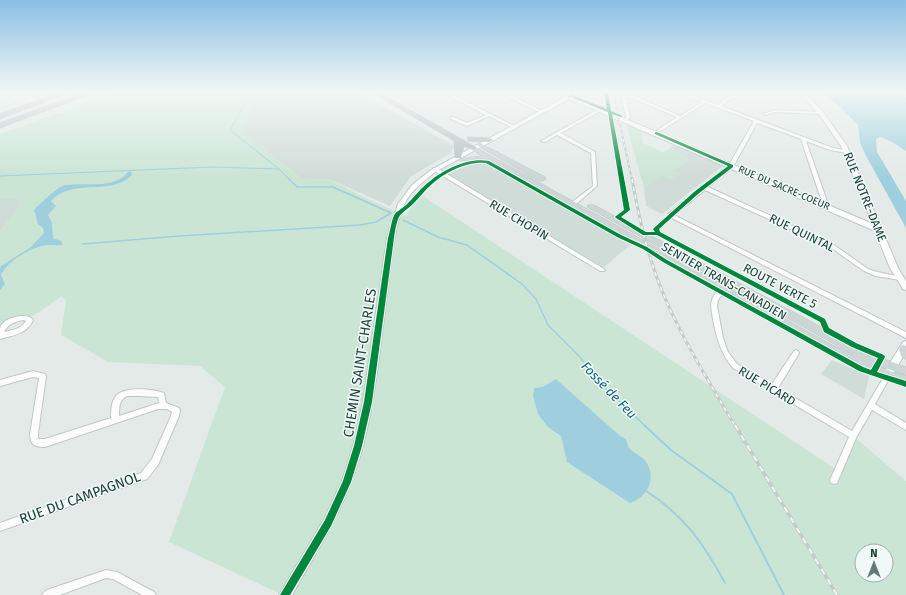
<svg xmlns="http://www.w3.org/2000/svg" width="906" height="595" font-family="'Fira Sans',sans-serif">
  <style>
    .built { fill: #d0dcd8 }
    .green { fill: #cbe5d5; fill-rule: evenodd }
    .water { fill: #9fcfde }
    .lines { fill: none; stroke-linecap: round; stroke-linejoin: round }
    .stream-far2 { stroke: #9fcfde; stroke-width: 1 }
    .stream-far1 { stroke: #9fcfde; stroke-width: 1.5 }
    .stream { stroke: #9fcfde; stroke-width: 2 }
    .street-casing { stroke: #c0c7c5; stroke-width: 2 }
    .secondary-casing { stroke: #bec8c5; stroke-width: 2 }
    .primary-casing { stroke: #bbc7c4; stroke-width: 1 }
    .highway-casing { stroke: #bbc7c4; stroke-width: 1 }
    .street { fill: #fbfcfc; fill-rule: evenodd }
    .secondary { fill: #fbfcfc; fill-rule: evenodd }
    .primary { fill: #ccd6d4; fill-rule: evenodd }
    .highway { fill: #b9c3c2; fill-rule: evenodd }
    .rail-far2-casing { stroke: #c6cbca; stroke-width: 2 }
    .rail-far1-casing { stroke: #c6cbca; stroke-width: 3 }
    .rail-casing { stroke: #c6cbca; stroke-width: 3.5 }
    .rail-far2 { stroke: #f1f9f6; stroke-width: 1; stroke-dasharray: 3; stroke-linecap: butt }
    .rail-far1 { stroke: #f1f9f6; stroke-width: 1.5; stroke-dasharray: 4; stroke-linecap: butt }
    .rail { stroke: #f1f9f6; stroke-width: 2; stroke-dasharray: 6; stroke-linecap: butt }
    .cycleway-casing { stroke: #f1f9f6; stroke-width: 2 }
    .cycleway { fill: #00873e; fill-rule: evenodd }
    .labels { text-anchor: middle; dominant-baseline: central; stroke-width: 3; stroke-linejoin: round; paint-order: stroke }
    .far-street-label { font-size: 10px; fill: #1f403a; stroke: #f1f9f6 }
    .street-label { font-size: 12px; fill: #1f403a; stroke: #f1f9f6 }
    .water-label { font-size: 13px; font-style: italic; fill: #126582; stroke: #f1f9f6 }
    .near-street-label { font-size: 14px; fill: #1f403a; stroke: #f1f9f6 }
  </style>
  <rect width="100%" height="100%" fill="#e3eae8"/>
  <path class="built" d="M260,92h98l96,54 -3,7 -40,23 -21,30 -61,-27 -25,1 -64,-50z
    M676,144l48,21 -62,49 -16,-8 -2,-18 18,-13 18,-1 -7,-4 17,-11 -21,-10z
    M474,162h9l147,83 -27,23 -154,-94z
    M20,198l-2,10 -18,24v-33z
    M832,360l37,16 -5,23 -43,-25z"/>
  <path class="green" d="M117,92h143l-20,38 64,50 25,-1 32,17 45,20 14,-22 417,276 16,-34 53,45v114h-623l-114,-53 56,-155 -25,-21 -92,-4 -47,-27 5,-34 -4,-5 -29,20 -7,-1 -14,3 -12,9v-95l18,-24 2,-9h-20v-65zM862,551h24v24h-24z
    M626,123l15,6 2,14 20,9 6,-3 21,10 -16,11 6,4 -9,6 -9,-5 -18,13z"/>
  <path class="water" d="M822,92h76l8,5v54l-12,-8 -13,-6 -5,2 1,13 29,49v27l-41,-74 -5,-12 -2,-17 -19,-19z
    M131,171l1,4c-22,22 -59,2 -81,26l5,5 -8,9 4,8 1,15 8,3 2,4c-5,1 -10,0 -16,0 -16,2 -40,16 -46,30l4,9 -5,6v-22l1,-2 30,-19 13,-14 -1,-5 -5,-4 -4,-14c7,-7 24,-24 32,-25 20,-3 48,5 62,-13z
    M556,379l64,57 6,3c1,2 2,7 3,9 6,7 15,8 19,17 8,16 -2,33 -18,38l-63,-41 -6,-26 -13,-9 -10,-13 -5,-18 1,-8 9,-1z"/>
  <g class="lines">
    <path class="stream-far2" d="M252,92l-22,38 49,39 11,11
      M0,108l21,-7 13,-9
      M0,176l212,-9 67,2"/>
    <path class="stream-far1" d="M403,220l35,17 29,8 55,39 14,15 12,26 31,31 28,34 38,36
      M83,244l96,-8 181,-11 16,-3 15,-9 -58,-26h-36l-8,-8"/>
    <path class="stream" d="M644,425l27,25 61,44 52,101
      M646,491c38,24 58,53 79,92"/>
    <defs>
      <path id="street" d="M442,92h5l69,35 -3,1 -24,-12 -22,10 -16,-7v-2h2l14,6 19,-8z
        M498,92h6l40,20 -3,1z
        M555,92h6l10,5 -3,1z
        M621,92h4v2l9,2 46,20 22,-14 -25,-10h6l35,13c5,-4 11,-10 18,-10v2l-7,3 -8,6 112,42 16,3v2h-2l-17,-3 -24,-9 23,66 -1,1h-4l-23,-69 -44,-16 -24,44 -25,20 126,58 34,24 9,3 25,5 1,1 -1,1 -2,1 -24,-4 -12,-5 -34,-24 -125,-57 -31,25 232,117v6l-238,-122v-2l33,-26v-2h2l26,-21 25,-44 -49,-18 -49,31h-1v-2l22,-15 -45,-19 -6,-1 4,21 -4,3h-2v-2l2,-1z
        M599,109l3,1 -41,23 34,19 2,34 -22,19h-4v-2l22,-17 -2,-33 -34,-18 -12,7 -4,-1z
        M775,110l46,2 2,1 -2,1 -46,-2 -10,3 -2,-1z
        M433,168h4l167,101 1,1 -1,1h-4l-167,-101z
        M721,287h2l3,2 -8,11 -1,6 6,32 5,14 9,12 35,20 22,-33 2,-1 2,1 1,2 -1,2 -20,33 74,43 34,-58 2,-1 2,1 1,2 -1,2 -15,27 31,19v7l-34,-20 -16,28 -19,45 -3,1 -3,-1 -1,-3 19,-43 -116,-69c-12,-14 -17,-31 -20,-49 -1,-6 -3,-13 -1,-19 1,-5 6,-9 9,-13z
        M20,316c5,0 11,0 13,4 -6,14 -19,15 -33,19 0,-4 0,-8 0,-11 2,-8 13,-11 20,-12zM24,320l2,1c-5,8 -13,9 -22,11 4,-8 11,-11 20,-12z
        M33,371l12,3 1,2 -8,58v4l1,1h6l66,-21c0,-7 0,-16 5,-22 8,-10 38,-7 48,-3l2,10 13,5 1,2 -1,6 -21,49 -11,14 -147,52v-8l141,-50 11,-14 19,-43 1,-4 -5,-3h-9l-113,38c-10,0 -15,-2 -15,-13l9,-56 -6,-1 -33,9v-6zM127,396h13l18,1 1,6 -40,13c0,-9 0,-16 8,-20z
        M106,570l11,2 37,20 2,3h-14l-29,-16 -7,-1 -46,17h-18l2,-3 3,-2z"/>
      <path id="secondary" d="M799,92h5l19,20 24,34 51,122 8,13v9l-3,-1 -13,-21 -15,-37 -306,-132 -134,73c-11,9 -25,19 -31,33 -10,23 -13,57 -16,83 -7,52 -12,106 -25,158 -14,55 -43,100 -71,149h-13l45,-76 18,-38 11,-35 10,-44 24,-164 11,-34 14,-19 19,-15 138,-75 304,129 -32,-78 -22,-32z
        M906,341v11l-14,23 -3,1 -3,-1 -2,-3 2,-3 17,-27z"/>
      <path id="primary" d="M480,143l65,34 1,2 -4,2h-3l-61,-35v-2z
        M473,146l361,200 22,10 -269,-149 1,-2h6l279,150 33,12v8l-33,-11 17,7 16,5v8l-22,-6 -56,-26 -337,-191 -13,-2 -19,2v-2l23,-3 -11,-7 -1,-1z
        M904,345l2,1v13l-4,-1 -3,-9 2,-3z"/>
      <path id="highway" d="M61,92h10l-71,27v-5z
        M86,92h10l-96,36v-5z
        M371,92h8l98,56 -4,2 -9,-4 -3,12h-6l-1,-17z
        M468,137l21,1 4,2 -4,2 -18,-1h-3z"/>
    </defs>
    <use href="#street" class="street-casing"/>
    <use href="#secondary" class="secondary-casing"/>
    <use href="#primary" class="primary-casing"/>
    <use href="#highway" class="highway-casing"/>
    <use href="#street" class="street"/>
    <use href="#secondary" class="secondary"/>
    <use href="#primary" class="primary"/>
    <use href="#highway" class="highway"/>
    <defs>
      <path id="rail-far2" d="M613,92l19,88"/>
      <path id="rail-far1" d="M632,179c5,27 10,54 19,81 18,59 53,113 84,166"/>
      <path id="rail" d="M735,425l102,170"/>
    </defs>
    <use href="#rail-far2" class="rail-far2-casing"/>
    <use href="#rail-far1" class="rail-far1-casing"/>
    <use href="#rail" class="rail-casing"/>
    <use href="#rail-far2" class="rail-far2"/>
    <use href="#rail-far1" class="rail-far1"/>
    <use href="#rail" class="rail"/>
    <defs>
      <path id="cycleway" d="M604,92h4l3,19 12,5 -2,1 -9,-3 18,96 -9,7 25,15h9l-2,-3 1,-1 40,-36 34,-26 -73,-32v-2h2l76,33v2l-35,27 -39,35 1,3 165,87 4,9 27,15 28,12 1,2 -8,15 29,9v6l-47,-16 -196,-109 -20,-13 -26,-12 -131,-74c-18,-2 -41,9 -54,21 -7,6 -13,14 -19,20 -4,4 -12,9 -14,13 -3,6 -4,15 -5,21l-22,164 -10,44 -11,36 -20,44 -41,69h-10l45,-75 18,-39 11,-35 10,-44 24,-164c2,-5 4,-21 7,-24 2,-3 11,-8 14,-12 7,-7 12,-14 20,-20 15,-13 40,-25 60,-21l132,74 26,12 20,13 196,107 8,3 7,-12 -26,-11 -28,-15 -4,-10 -163,-87h-14l-27,-17 -1,-1 1,-1 8,-6 -16,-98 -37,-15 -2,1 -2,-1 3,-2h2l35,14z"/>
    </defs>
    <use href="#cycleway" class="cycleway-casing"/>
    <use href="#cycleway" class="cycleway"/>
  </g>
  <linearGradient id="sky" x2="0" y2="1"><stop stop-color="#8bbfe4"/><stop offset="0.52" stop-color="#f2f6f5"/><stop offset="1" stop-color="#f2f6f5" stop-opacity="0"/></linearGradient>
  <rect width="906" height="176" fill="url(#sky)"/>
  <g class="labels">
    <g class="far-street-label">
      <text transform="translate(784 188) rotate(23)">RUE DU SACRE-COEUR</text>
    </g>
    <g class="street-label">
      <text transform="translate(865 197) rotate(68)">RUE NOTRE-DAME</text>
      <text transform="translate(519 220) rotate(31)">RUE CHOPIN</text>
      <text transform="translate(802 233) rotate(26)">RUE QUINTAL</text>
      <text transform="translate(724 281) rotate(30)">SENTIER TRANS-CANADIEN</text>
      <text transform="translate(780 286) rotate(28)">ROUTE VERTE 5</text>
      <text transform="translate(767 386) rotate(31)">RUE PICARD</text>
    </g>
    <g class="water-label">
      <text transform="translate(609 390) rotate(46)">Fossé de Feu</text>
    </g>
    <g class="near-street-label">
      <text transform="translate(360 363) rotate(-81)">CHEMIN SAINT-CHARLES</text>
      <text transform="translate(80 498) rotate(-20)">RUE DU CAMPAGNOL</text>
    </g>
  </g>
  <g transform="translate(874 563)"><circle r="19" fill="#f1f9f6" stroke="#9dafab"/>
  <path d="M0-3L7 15L0 10L-7 15Z" fill="#647c77"/>
  <text y="-6" font-size="11" font-weight="bold" text-anchor="middle" fill="#1f403a">N</text>
  </g>
</svg>
